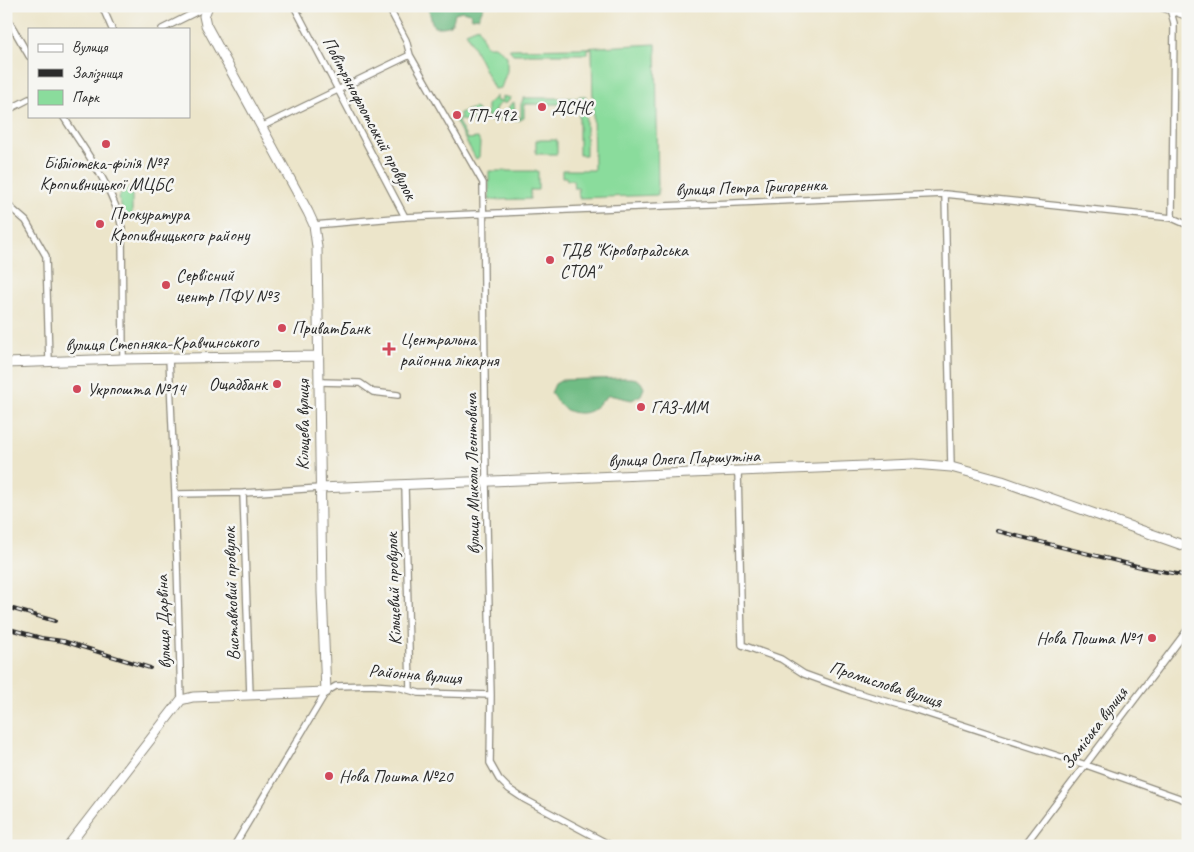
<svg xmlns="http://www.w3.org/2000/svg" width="1194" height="852" font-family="Caveat,sans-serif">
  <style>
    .green { fill: #8adc9c; stroke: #5a8464 }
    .forest { fill: #6fbc84; stroke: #4d7458 }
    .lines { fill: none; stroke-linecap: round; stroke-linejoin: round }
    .street-casing { stroke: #8c887a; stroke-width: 8 }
    .secondary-casing { stroke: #8c887a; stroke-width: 11 }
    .street { stroke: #fff; stroke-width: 5.5 }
    .secondary { stroke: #fff; stroke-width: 9 }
    .rail-casing { stroke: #2b2b2b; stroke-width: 4 }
    .rail { stroke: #f6f6f2; stroke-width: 2; stroke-dasharray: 5.5; stroke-linecap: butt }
    .poi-dot { fill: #d1495b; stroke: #f6f6f2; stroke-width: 2 }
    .labels { text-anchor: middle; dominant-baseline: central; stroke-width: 5; stroke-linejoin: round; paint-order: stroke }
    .poi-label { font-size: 18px; fill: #2b2b2b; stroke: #f6f6f2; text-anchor: start }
    .street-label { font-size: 18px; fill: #2b2b2b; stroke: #f6f6f2 }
  </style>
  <rect width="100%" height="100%" fill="#f6f6f2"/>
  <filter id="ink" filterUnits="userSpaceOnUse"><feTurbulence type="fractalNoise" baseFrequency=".02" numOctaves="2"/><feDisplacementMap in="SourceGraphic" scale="10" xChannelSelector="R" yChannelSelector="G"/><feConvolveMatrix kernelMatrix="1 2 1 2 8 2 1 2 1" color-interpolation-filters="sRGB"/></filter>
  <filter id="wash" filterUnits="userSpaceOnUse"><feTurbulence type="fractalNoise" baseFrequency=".0096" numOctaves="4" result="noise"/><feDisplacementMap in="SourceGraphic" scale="20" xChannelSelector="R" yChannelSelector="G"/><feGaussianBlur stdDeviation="1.12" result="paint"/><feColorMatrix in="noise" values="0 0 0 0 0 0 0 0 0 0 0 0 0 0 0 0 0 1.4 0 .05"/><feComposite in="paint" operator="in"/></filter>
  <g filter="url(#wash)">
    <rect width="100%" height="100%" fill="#ece5ca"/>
    <path class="green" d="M478,27l8,19h9l12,10v15l-6,17 -7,1 -28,-57z
      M656,44l2,151 -79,3 -1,-10h-4l-1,-8h-6l-1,-3h-4v-7h32l-2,-121h-5v5h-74l-4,-5 72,-1z
      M496,96v5h6v-5l9,2 -5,5h-5l-5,4 -3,9h-4v4h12v-4h7l1,-10 5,-4 1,15 6,1v-14l3,-6h55v-2h7v59h-7v-51h-55v14l-4,2 -31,1 -2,-4v-12z
      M474,108l4,2v6h-6v5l-15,-1 10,19 11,-1 2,5 -1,14 -3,2 -21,-38 6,-4 -2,-4z
      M536,140h21v14h-21z
      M489,171h49v19h-8v9l-41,1z
      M129,188l3,2v25l-8,2 -5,-19 3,-6z"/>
    <path class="forest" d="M427,6h57l-5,11 -7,1 -2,-5 -8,-2 -7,2c-1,3 -1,6 -2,8 -2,7 -13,6 -19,6 -4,-7 -3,-14 -7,-21z
      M623,378c10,0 17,-1 21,10l-3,7 -9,5 -23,-5c-6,4 -9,9 -15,13 -8,8 -25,6 -33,-2 -4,-3 -7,-9 -10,-13l4,-9 7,-4z"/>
  </g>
  <g filter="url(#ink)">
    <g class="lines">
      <defs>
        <path id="street" d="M102,6l10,23
          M294,6l111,211
          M388,6l18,34 4,15 73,128 3,299 5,213 -1,68 9,16 10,10 15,10 88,47
          M1170,9l4,14 -2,195
          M6,16l23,40
          M162,29l46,-23
          M6,111l23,-12
          M63,116c22,35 51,72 59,112l1,131
          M261,127l149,-72
          M945,194l6,273
          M6,201l4,6 16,14 20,35 3,105
          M314,225l91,-8 540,-23 227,24 16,7
          M169,358l6,136 6,206
          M319,382l41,1 13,9 25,3
          M738,472l4,173 39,14 23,15 47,17 59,17 176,57 102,36
          M405,486l5,204
          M243,493l7,202
          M175,494l68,-1 77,-5
          M234,846l92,-154 10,-6 36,-1 26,2 21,6 72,2
          M1024,846l164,-217"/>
        <path id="secondary" d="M1162,6l26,9
          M6,363l117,-4 196,-3
          M320,488l594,-24 37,3 51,14 186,66
          M68,846l113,-146 12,-3 133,-5 -4,-100 -5,-345 -3,-22 -6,-13 -102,-187 -2,-9 4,-10"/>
      </defs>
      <use href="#street" class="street-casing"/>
      <use href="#secondary" class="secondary-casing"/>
      <use href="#street" class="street"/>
      <use href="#secondary" class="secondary"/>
      <defs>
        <path id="rail" d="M997,531l148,37 43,8
          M6,607l49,14
          M6,628l35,10 22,3 87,27"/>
      </defs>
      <use href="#rail" class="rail-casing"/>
      <use href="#rail" class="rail"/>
    </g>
  </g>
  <g class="poi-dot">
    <circle cx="542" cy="107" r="5"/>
    <circle cx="457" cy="115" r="5"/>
    <circle cx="106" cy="144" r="5"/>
    <circle cx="100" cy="224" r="5"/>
    <circle cx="550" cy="260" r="5"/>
    <circle cx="166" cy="285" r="5"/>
    <circle cx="282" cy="328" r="5"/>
    <path d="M386.5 341.5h5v5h5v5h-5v5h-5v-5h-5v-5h5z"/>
    <circle cx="277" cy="384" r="5"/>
    <circle cx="77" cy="389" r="5"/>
    <circle cx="641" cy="407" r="5"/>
    <circle cx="1152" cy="638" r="5"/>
    <circle cx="329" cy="776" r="5"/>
  </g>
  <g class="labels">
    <g class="poi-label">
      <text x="552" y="107">ДСНС</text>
      <text x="467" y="115">ТП-492</text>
      <text x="106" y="163" text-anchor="middle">Бібліотека-філія №7<tspan x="106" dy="21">Кропивницької МЦБС</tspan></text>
      <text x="110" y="214">Прокуратура<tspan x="110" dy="21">Кропивницького району</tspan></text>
      <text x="560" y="250">ТДВ "Кіровоградська<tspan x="560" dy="21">СТОА"</tspan></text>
      <text x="176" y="275">Сервісний<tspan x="176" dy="21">центр ПФУ №3</tspan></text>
      <text x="292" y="328">ПриватБанк</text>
      <text x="400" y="339">Центральна<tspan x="400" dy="21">районна лікарня</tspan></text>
      <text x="267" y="384" text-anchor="end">Ощадбанк</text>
      <text x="87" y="389">Укрпошта №14</text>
      <text x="651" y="407">ГАЗ-ММ</text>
      <text x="1142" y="638" text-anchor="end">Нова Пошта №1</text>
      <text x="339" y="776">Нова Пошта №20</text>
    </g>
    <g class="street-label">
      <text transform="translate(370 118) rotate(62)">Повітрянофлотський провулок</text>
      <text transform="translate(751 187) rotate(-2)">вулиця Петра Григоренка</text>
      <text transform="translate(162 343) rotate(-1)">вулиця Степняка-Кравчинського</text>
      <text transform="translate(303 425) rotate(-90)">Кільцева вулиця</text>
      <text transform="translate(684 458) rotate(-2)">вулиця Олега Паршутіна</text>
      <text transform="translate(472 474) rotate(-91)">вулиця Миколи Леонтовича</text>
      <text transform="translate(393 589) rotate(-92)">Кільцевий провулок</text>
      <text transform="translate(231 594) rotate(-92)">Виставковий провулок</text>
      <text transform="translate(163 622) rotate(-92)">вулиця Дарвіна</text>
      <text transform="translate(415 674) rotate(5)">Районна вулиця</text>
      <text transform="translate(886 684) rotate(18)">Промислова вулиця</text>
      <text transform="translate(1094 728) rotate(-53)">Заміська вулиця</text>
    </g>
  </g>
  <rect width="1194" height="852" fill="none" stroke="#f6f6f2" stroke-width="25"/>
  <rect x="28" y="28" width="162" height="90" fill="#f6f6f2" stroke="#a5a5a2"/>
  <rect x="38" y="44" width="25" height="8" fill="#ffffff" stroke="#a5a5a2"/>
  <text x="72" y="52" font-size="15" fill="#2b2b2b">Вулиця</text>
  <rect x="38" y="69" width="25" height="8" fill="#2b2b2b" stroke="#a5a5a2"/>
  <text x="72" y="78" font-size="15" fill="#2b2b2b">Залізниця</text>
  <rect x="38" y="90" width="25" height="15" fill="#8adc9c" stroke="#a5a5a2"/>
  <text x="72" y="102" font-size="15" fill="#2b2b2b">Парк</text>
</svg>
